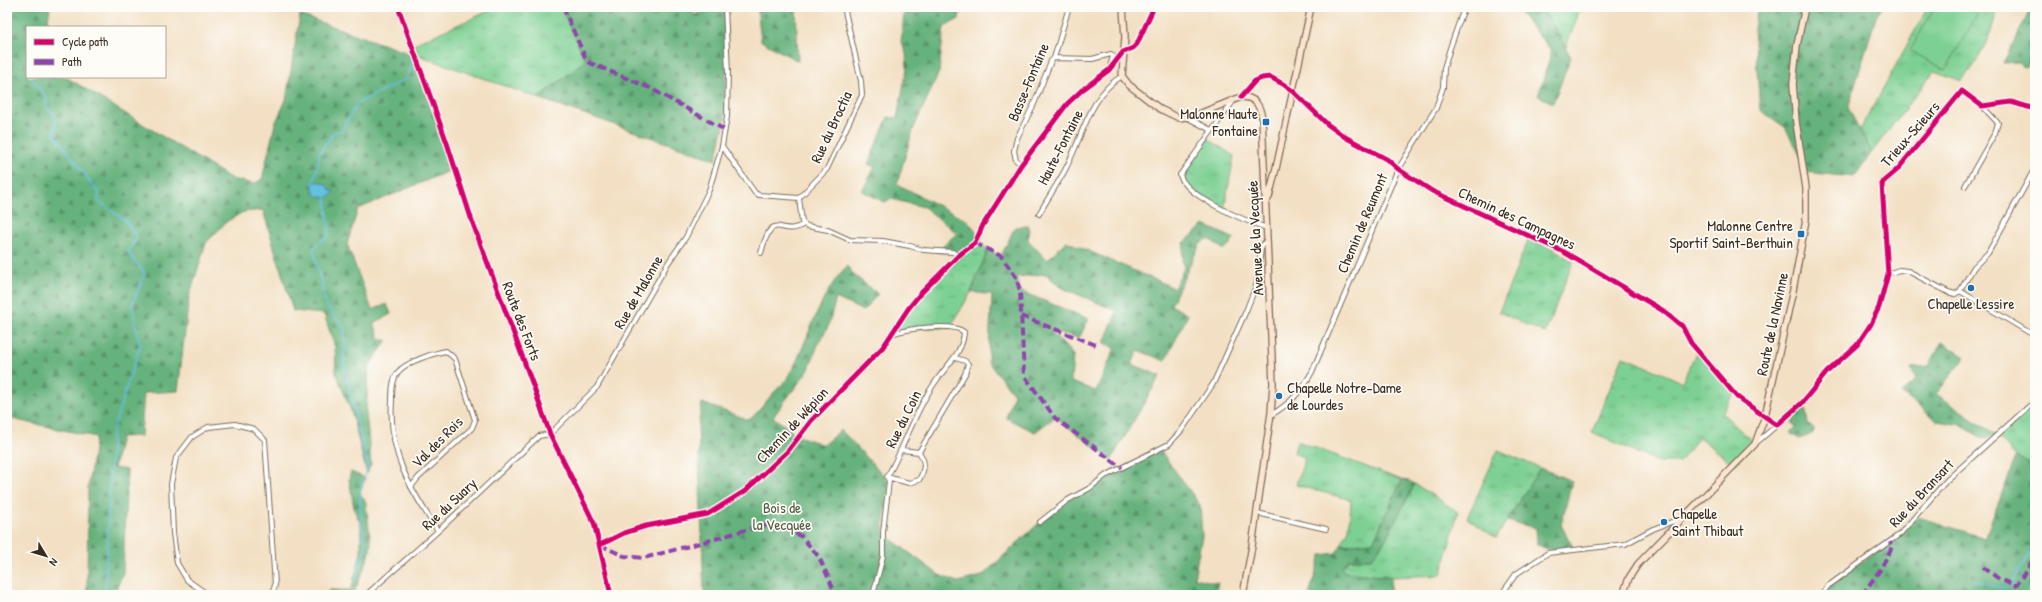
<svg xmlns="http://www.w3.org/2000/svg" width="2042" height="602" font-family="'Patrick Hand',sans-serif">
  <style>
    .grass { fill: url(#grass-tufts); stroke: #5c7d58 }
    .forest { fill: url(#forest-firs); stroke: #506e4e; fill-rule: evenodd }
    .pitch { fill: #7dd093; stroke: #5c7d58 }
    .water { fill: #64c1e2; stroke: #507680 }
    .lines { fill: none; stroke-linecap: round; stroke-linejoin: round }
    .stream { stroke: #64c1e2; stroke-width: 1.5 }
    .street-casing { stroke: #7b6a58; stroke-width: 6 }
    .secondary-casing { stroke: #7b6a58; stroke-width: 8 }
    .street { stroke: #fff; stroke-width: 4 }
    .secondary { stroke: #fce5d0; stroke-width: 5.5 }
    .quiet { stroke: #8e44ad; stroke-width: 4; stroke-dasharray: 8 4; stroke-linecap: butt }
    .cycleway-casing { stroke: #fdfcf7; stroke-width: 8 }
    .cycleway { stroke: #d6006c; stroke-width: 5 }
    .poi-dot { fill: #1f6fb2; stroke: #fdfcf7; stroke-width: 1.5 }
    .labels { text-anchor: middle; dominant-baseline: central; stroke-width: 3.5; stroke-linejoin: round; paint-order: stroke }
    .street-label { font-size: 15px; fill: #3b2a1e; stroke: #fdfcf7 }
    .poi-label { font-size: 15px; fill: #3b2a1e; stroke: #fdfcf7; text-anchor: end }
    .park-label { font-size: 15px; fill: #4f5c41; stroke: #fdfcf7 }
  </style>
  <defs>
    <pattern id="grass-tufts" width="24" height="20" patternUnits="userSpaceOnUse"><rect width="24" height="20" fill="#7dd093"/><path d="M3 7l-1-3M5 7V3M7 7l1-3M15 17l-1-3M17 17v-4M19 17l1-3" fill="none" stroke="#68a977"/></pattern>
    <pattern id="forest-firs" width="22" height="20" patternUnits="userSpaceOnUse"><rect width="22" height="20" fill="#66b27d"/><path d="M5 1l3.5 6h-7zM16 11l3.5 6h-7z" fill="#559166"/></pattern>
  </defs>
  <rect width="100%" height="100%" fill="#fdfcf7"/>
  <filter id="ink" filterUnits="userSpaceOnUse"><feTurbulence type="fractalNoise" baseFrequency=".025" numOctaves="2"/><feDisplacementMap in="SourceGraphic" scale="8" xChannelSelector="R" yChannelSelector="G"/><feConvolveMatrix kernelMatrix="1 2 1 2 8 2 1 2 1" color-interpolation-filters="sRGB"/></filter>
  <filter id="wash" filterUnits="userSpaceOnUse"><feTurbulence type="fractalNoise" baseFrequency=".012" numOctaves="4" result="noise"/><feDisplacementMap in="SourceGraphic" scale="16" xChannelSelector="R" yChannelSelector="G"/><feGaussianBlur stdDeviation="0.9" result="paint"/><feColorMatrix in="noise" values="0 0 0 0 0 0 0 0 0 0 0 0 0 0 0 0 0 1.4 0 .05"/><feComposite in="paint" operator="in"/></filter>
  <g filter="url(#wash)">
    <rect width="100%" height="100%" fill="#f3e0c4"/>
    <path class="grass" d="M498,7h63l25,54 -48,37 -120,-43 -4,-11z
      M1541,7h40l-15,40 -22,-36z
      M1928,7h69c-4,29 -18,51 -35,74l-28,-10 -62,81 -12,-22z
      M1207,138l27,18 -10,54 -32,-19 -12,-16z
      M1529,238l25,11 19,13 -28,71 -46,-21z
      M975,243l13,6 -17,43 -21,36h-29l-30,6 29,-40z
      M1697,351l37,42 -12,20 33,31 -21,21 -35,-28 -20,25h-21l-66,-30 31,-76 59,26z
      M2033,403l2,2v61l-19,-9 -19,-22z
      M1297,441l105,39 -29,62 -32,3 8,-16 2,-29 -55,-15 9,-27 -11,-5z
      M1498,450l42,18 -44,70 -29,-20z
      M1415,484l43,28 -17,63 -50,2 -47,-5 -2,-4 7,-9h22l13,-17z"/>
    <path class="forest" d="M7,7h43l-3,20h-20v50h39l166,102 22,5 8,-5 13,-55 11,-24 14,-85 111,39 43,115 -96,40 -11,35 25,66 15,-6 4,10 -17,9 6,17h7l-18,26 -3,47 5,51 -4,10 -16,-63 -15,-38 -1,-26 -11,-33 -31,-3 -30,-101 -20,2 -17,10 -20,21 -17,54 -11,94 -34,2 -3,43 -20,1 -7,31 13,2 -4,103 -9,22h-27l1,-108 8,-50 -89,-19z
      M561,7h131l2,8 20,-8h11l2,28 -2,86 -9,39 -178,-62 48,-37z
      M757,7h39l2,54 -37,-20z
      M919,7h42l-2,12 -15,8 -5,45 -26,58 -16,54 71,37 10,13 -3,9 -17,13 -5,-4h-16l20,-19 -33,-26 -33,-8 -7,3 -22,-11 13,-24 -7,-3 20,-47 9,1 10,-50 -1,-15 -5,-11 3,-29 14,1z
      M1515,7h26l30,50 -18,46 -15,-7 14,-45z
      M1758,7h124l-6,10 -28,91 24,44 -18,25 -50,-5 -4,-17 -15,-28 -25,-17 -6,-81z
      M2032,7h3v51l-8,9 -4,1 -4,-6 -16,1z
      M1204,225l31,14 -11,11 -12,-9 -5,-2 -7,5 -29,61 17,10 -23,46 -27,-11 -6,14 28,12 -49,84 -56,-43 -20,15 -29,-14 8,-24 -26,-32 4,-67 -21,-3 17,-42 13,6 14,-29 14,-1 -1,14 19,20 19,-19 108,47 11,-22 -3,-5 2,-18zM1046,274l14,13 57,24 -13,32 11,5 -19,43 -25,-9 2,-27 -23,-25 29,8 10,-19 -69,-28 -4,-14z
      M847,266l8,10 23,18 -15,17 -27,-13 -8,29 -9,15 -10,27 -36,48 26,19 24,9 18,-15 48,51 -6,52 56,42 19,7 24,-6 58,-54 28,-22 22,-12 15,-12 55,-26 40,55 2,31 -8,42 24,5 -3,12h-511l-6,-168 4,-24 47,17c9,-7 14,-15 21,-23 6,-8 15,-13 20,-23 20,-36 27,-77 57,-108z
      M1942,342l23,15 -29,37 61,41 -15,3 -21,-13 -24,-4 -36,-28 15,-12 -5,-13 18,-2z
      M1805,405l3,19 7,6 -5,5 -11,4 -8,-6 5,-6 -4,-3 3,-6 -1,-2z
      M2016,457l19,9v129h-214l7,-9 72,-52 18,-17 67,21z
      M1540,468l32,13 -11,44 13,24h-27l-10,-5 -1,-16 -29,-7z
      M351,472l14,6 -5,15 6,10 5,42 -2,11 -16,39h-28l5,-5h21l10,-37v-28l-7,-17 -5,-29z
      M1402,480l7,1 6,3 -30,56 -14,19h-22l-7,9 2,4 47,5 -1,18h-81l12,-40 15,-2 5,-8 32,-3z"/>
    <path class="pitch" d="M1935,7h46l-35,63 -36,-19z"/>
    <path class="water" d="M317,181l9,3 5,7 2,-1 1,3 -7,5 -10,-2 -4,-5v-7z"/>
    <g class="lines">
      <path class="stream" d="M31,78l15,19 1,11 7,6 2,11 -2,9 45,59 -1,8 28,20 11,17 -9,14 17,22 -13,31 8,41 -28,86 -7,163
        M315,186l-2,-2 6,-24v-6l15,-22 7,-1 17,-28 50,-25 5,-20
        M326,196l3,39 -16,13 13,57 19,24 -1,37 24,102c-13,26 -7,46 -4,74
        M355,580l10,-33
        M1974,581l27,7 10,-3
        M2013,582l22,-37"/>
    </g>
  </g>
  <g filter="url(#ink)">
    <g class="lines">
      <defs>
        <path id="street" d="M398,7l49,136 25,78 62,167 16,46 44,89 17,72
          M844,7l17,74 1,14 -35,74 -28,29 3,24 5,4 21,4 22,10 33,1 27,5 13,4 30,2 5,4
          M1054,58l38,1 19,-5 2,2 -4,14
          M1241,97l14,-16 7,-3 8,-1 13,7 10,7 34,33 18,13 43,23 10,9 34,22 132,61 98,58 20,16 9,17 46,54 40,28 25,-22 25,-31 30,-27 14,-21 8,-17 9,-33 -6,-90 2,-3 13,-11 65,-79 20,15 29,-4 24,7
          M1234,100l-54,75c6,22 66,46 87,53
          M1188,118l23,12
          M722,146l33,47 4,2 40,3
          M1021,165l-5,-5 -2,-9 3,-13 17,-34 17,-43 3,-3 15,-51
          M1965,186l30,-53 3,-10 -16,-17
          M1039,214c8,-14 17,-28 25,-42 18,-32 24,-76 58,-96
          M761,253c13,-48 19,-13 43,-29
          M1888,274l11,-4 9,1 40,21 7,2 5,-3 75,45
          M1960,291l14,-24 14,-14 47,-85
          M1271,415c20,-12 29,-22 41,-43l86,-203 38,-61 7,-21 1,-19 6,-20 12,-34 4,-7
          M1756,443l21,-18
          M902,450l17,2 46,-78 3,-10 -3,-3 -9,-3
          M887,477l22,6 10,-3c6,-11 7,-18 0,-28
          M411,487l7,-9 54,-50 3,-8 -20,-61 -9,-8c-12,2 -40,11 -48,21 -6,8 -6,20 -6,29 -4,52 18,88 46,130
          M1257,513l69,16
          M1040,522l28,-22 22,-12 15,-12 64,-32 12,-13 32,-47 33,-73 11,-28 4,-35 6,-9
          M600,545l24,-12 22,-7 62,-12 37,-23 43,-40 23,-30 72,-74 25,-38 12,-15 38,-38 17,-13 8,-18 38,-60 46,-61 15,-14 27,-20 14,-18 10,-4 4,-4 17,-37
          M213,595l-9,-3 -17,-12 -10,-17 -4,-30 -2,-49 5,-26 16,-21 16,-10 27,-3 19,5 11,11 10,145 -3,10
          M366,595l72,-64 101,-95 11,-2 47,-47 71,-124 18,-26 23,-47 13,-44 5,-29 1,-44 -3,-66
          M873,595l10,-39v-24l6,-51 -2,-4c19,-33 29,-70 52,-100 11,-15 24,-26 25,-45 -11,-10 -58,-3 -72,2
          M1501,595l15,-21 32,-21 77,-9 28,-15 21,-8h5
          M1821,595l7,-9 72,-52 47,-54 88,-79"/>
        <path id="secondary" d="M1123,7l2,30 -3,39 7,9 31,24 19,9 15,-2 47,-19c14,0 18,7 21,20l11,267 -2,29 -19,133 -9,49
          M1266,202l3,-5 8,-33 34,-157
          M1623,595l6,-17 9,-14 117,-120 10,-28 28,-126 13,-70v-32l-10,-66 -3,-38 4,-39 8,-38"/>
      </defs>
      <use href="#street" class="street-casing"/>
      <use href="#secondary" class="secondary-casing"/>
      <use href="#street" class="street"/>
      <use href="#secondary" class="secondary"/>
      <path class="quiet" d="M563,7l22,50 5,6 60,25 75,42
        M975,243l26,13 15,21 4,14 4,84 31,43 67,50
        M1021,316l75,29
        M600,545l24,11 20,2 71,-19 47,-14 24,3 16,9 17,20 17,38
        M1983,567l16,12 17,7 19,-29
        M1862,595l18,-25 12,-23 -2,-5"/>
      <defs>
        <path id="cycleway" d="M398,7l49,136 25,78 62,167 16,46 44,89 17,72
          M1241,97l14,-16 7,-3 8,-1 13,7 10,7 34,33 18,13 43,23 10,9 34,22 132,61 98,58 20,16 9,17 46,54 40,28 25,-22 25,-31 30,-27 14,-21 8,-17 9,-33 -6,-90 2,-3 13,-11 65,-79 20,15 29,-4 24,7
          M600,545l24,-12 22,-7 62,-12 37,-23 43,-40 23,-30 72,-74 25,-38 12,-15 38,-38 17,-13 8,-18 38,-60 46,-61 15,-14 27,-20 14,-18 10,-4 4,-4 17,-37"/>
      </defs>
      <use href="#cycleway" class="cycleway-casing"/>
      <use href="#cycleway" class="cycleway"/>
    </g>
  </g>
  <g class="poi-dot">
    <rect x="1262" y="118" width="8" height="8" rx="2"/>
    <rect x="1797" y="230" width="8" height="8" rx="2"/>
    <circle cx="1971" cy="288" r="4"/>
    <circle cx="1279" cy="396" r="4"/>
    <circle cx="1664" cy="522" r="4"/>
  </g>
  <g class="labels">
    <g class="street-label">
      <text transform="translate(1028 82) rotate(-67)">Basse-Fontaine</text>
      <text transform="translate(831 127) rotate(-65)">Rue du Broctia</text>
      <text transform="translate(1910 134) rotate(-49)">Trieux-Scieurs</text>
      <text transform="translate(1060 147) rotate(-63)">Haute-Fontaine</text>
      <text transform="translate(1517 218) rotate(25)">Chemin des Campagnes</text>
      <text transform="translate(1362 223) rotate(-67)">Chemin de Reumont</text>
      <text transform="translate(1255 238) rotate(-93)">Avenue de la Vecquée</text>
      <text transform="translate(638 292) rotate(-60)">Rue de Malonne</text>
      <text transform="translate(522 321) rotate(69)">Route des Forts</text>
      <text transform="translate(1772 324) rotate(-78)">Route de la Navinne</text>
      <text transform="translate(903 419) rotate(-64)">Rue du Coin</text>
      <text transform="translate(792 425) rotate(-47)">Chemin de Wépion</text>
      <text transform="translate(437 442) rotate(-45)">Val des Rois</text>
      <text transform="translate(1921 493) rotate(-47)">Rue du Bransart</text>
      <text transform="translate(449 504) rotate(-43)">Rue du Suary</text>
    </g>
    <g class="poi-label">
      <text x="1258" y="113">Malonne Haute<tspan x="1258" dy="17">Fontaine</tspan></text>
      <text x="1793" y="225">Malonne Centre<tspan x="1793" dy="17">Sportif Saint-Berthuin</tspan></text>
      <text x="1971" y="303" text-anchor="middle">Chapelle Lessire</text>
      <text x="1287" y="387" text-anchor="start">Chapelle Notre-Dame<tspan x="1287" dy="17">de Lourdes</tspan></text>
      <text x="1672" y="513" text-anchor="start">Chapelle<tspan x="1672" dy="17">Saint Thibaut</tspan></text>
    </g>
    <g class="park-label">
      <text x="782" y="507">Bois de<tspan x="782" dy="17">la Vecquée</tspan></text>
    </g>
  </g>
  <rect width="2042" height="602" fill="none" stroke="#fdfcf7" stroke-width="24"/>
  <rect x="26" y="26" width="140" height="52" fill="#fdfcf7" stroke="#afa8a0"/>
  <rect x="34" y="39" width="20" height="6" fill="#d6006c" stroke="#afa8a0"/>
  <text x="62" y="46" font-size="12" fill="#3b2a1e">Cycle path</text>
  <rect x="34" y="59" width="20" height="6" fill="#8e44ad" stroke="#afa8a0"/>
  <text x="62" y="66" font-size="12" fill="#3b2a1e">Path</text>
  <g transform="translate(46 556) rotate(128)" stroke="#fdfcf7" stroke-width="3" paint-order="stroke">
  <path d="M0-3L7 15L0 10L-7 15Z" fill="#3b2a1e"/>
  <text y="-6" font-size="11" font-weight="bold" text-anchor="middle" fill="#3b2a1e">N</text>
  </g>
</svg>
